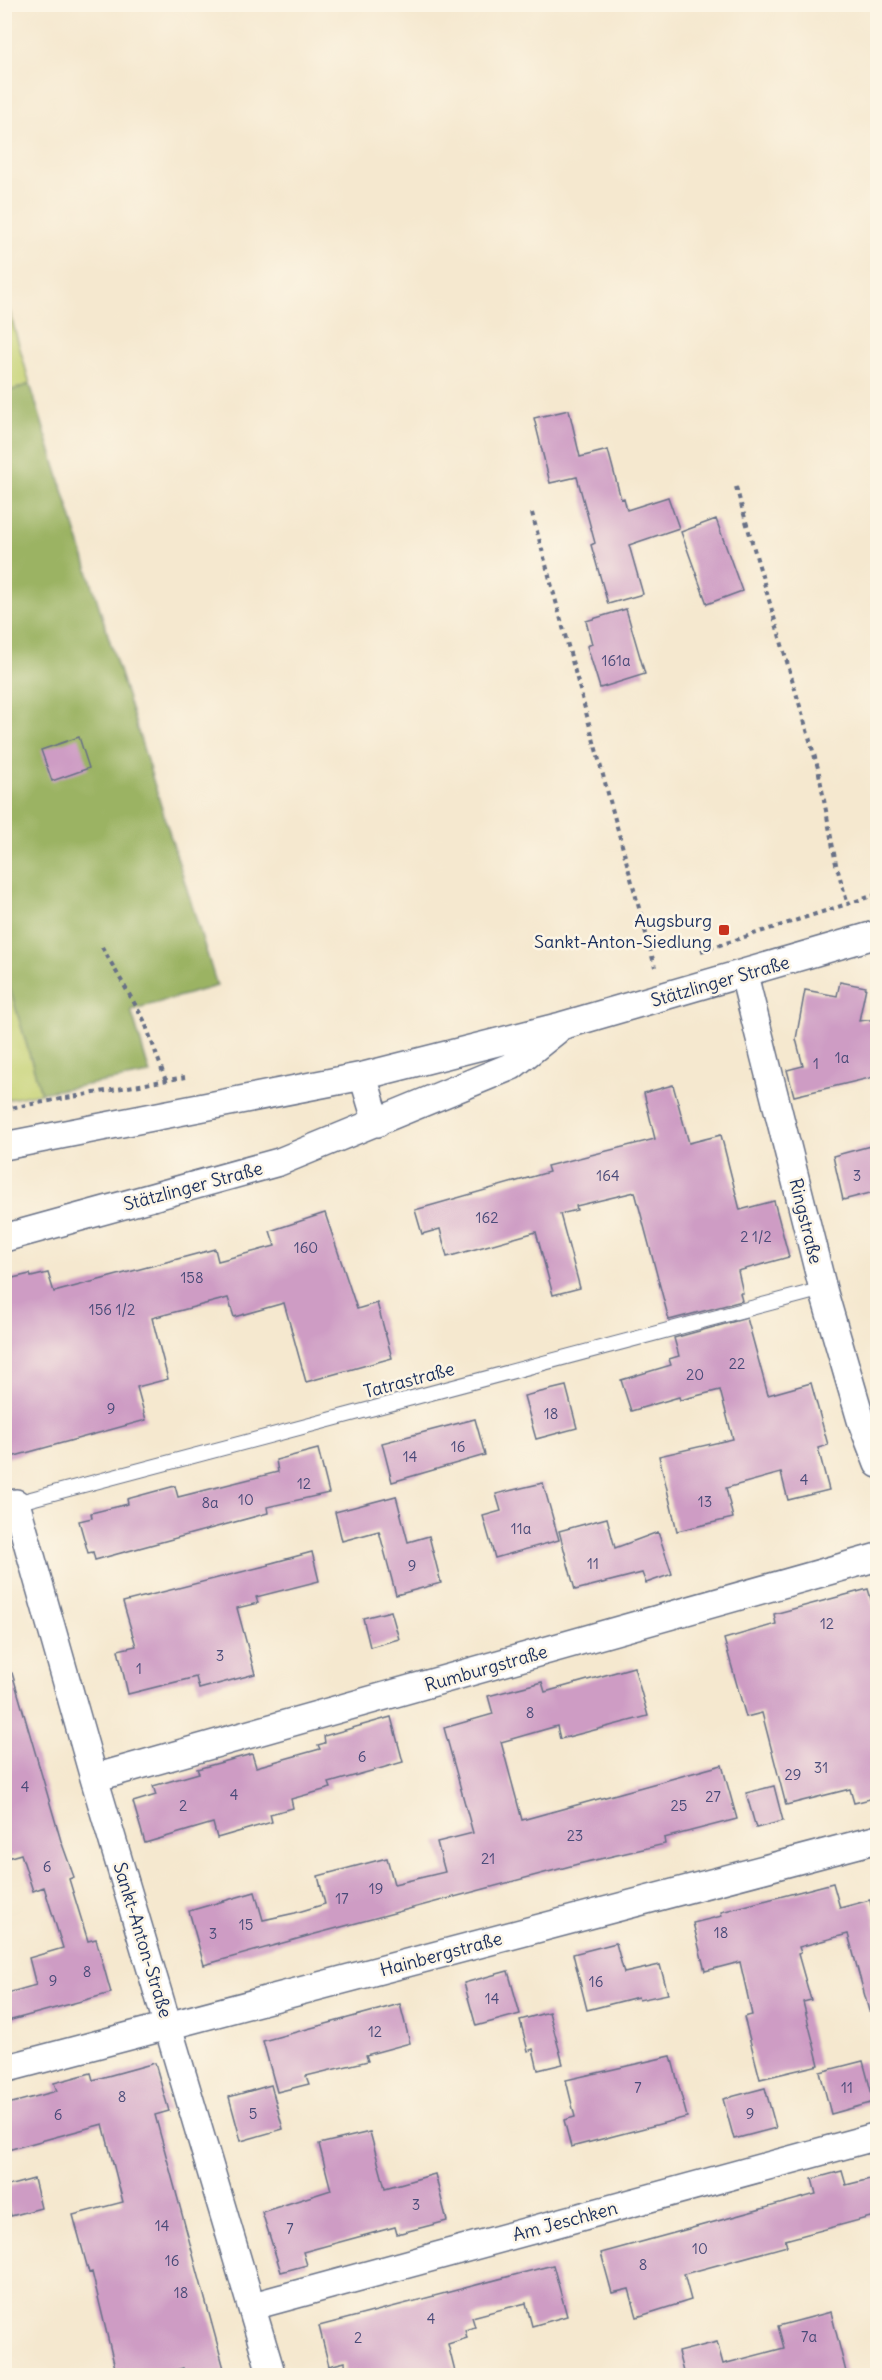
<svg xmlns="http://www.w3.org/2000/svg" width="882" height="2380" font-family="Delius,sans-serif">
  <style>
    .green { fill: #c4d172; stroke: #708068; stroke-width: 1.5 }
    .forest { fill: #9bb364; stroke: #5b7161; stroke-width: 1.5 }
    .building { fill: #ce9cc4 }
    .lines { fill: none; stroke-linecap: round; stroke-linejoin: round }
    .lane-casing { stroke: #677086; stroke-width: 16 }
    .street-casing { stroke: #677086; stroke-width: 30 }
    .path { stroke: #677086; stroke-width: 4; stroke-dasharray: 4.5 4.5; stroke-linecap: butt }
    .lane { stroke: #fff; stroke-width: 14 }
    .street { stroke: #fff; stroke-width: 27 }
    .poi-dot { fill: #c8321e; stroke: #fcf5e5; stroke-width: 2 }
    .labels { text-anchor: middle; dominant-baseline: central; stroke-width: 5; stroke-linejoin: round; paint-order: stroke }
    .number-label { font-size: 15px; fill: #484a78 }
    .poi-label { font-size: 18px; fill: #1b2f5e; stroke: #fcf5e5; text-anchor: end }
    .street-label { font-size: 18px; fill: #1b2f5e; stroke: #fcf5e5 }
  </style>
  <rect width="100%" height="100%" fill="#fcf5e5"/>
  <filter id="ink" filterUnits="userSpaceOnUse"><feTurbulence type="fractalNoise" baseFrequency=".0167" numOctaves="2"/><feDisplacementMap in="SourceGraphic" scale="12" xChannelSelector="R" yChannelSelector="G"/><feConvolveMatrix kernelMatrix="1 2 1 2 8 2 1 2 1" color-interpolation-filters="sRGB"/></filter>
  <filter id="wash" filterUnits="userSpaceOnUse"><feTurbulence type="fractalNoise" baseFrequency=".008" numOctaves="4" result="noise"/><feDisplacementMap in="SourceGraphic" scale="24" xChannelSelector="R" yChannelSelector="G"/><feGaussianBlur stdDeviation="1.35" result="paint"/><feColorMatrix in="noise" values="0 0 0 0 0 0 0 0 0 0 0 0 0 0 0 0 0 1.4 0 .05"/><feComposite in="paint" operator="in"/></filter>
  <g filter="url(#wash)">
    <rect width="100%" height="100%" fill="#f5e8cf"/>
    <path class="green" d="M4,292l26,92 -25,9h-1z
      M5,972l36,121 -36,7h-1z"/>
    <path class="forest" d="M30,384l187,602 -86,24 19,64 -109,19 -36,-121 -1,-579z"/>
    <g id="blocks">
      <path class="building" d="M569,410l11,47 28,-7 13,49 3,-1 3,12 41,-13 11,31 -50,17 14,49 -35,10 -17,-59 4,-2 -18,-66 -27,6 -16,-65z
        M716,519l26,72 -35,13 -26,-72z
        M626,609l19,65 -45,14 -13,-42 5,-2 -6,-23z
        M79,737l10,31 -37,13 -11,-31z
        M840,982l26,5 -7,34 19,-2v57l-84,20 -7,-26 16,-4 -7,-27 9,-49 32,6z
        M673,1085l16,58 32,-8 19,75 34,-9 15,56 -51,14 5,22h-3l2,8 -73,19 -34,-128 -59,14 1,4 -17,4 20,74 -27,7 -17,-63 -89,25 -7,-28 -18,5 -7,-24 134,-38 -2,-6 108,-27 -11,-46z
        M874,1145l4,14v32l-35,9 -10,-44z
        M325,1213l32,96 20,-6 15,55 -86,24 -22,-79 -50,14 -6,-19 -76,20 16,61 -31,8 9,33 -142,39v-179l26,-6 1,3 17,-4 6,19 161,-43 3,12 57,-15 -5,-15z
        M747,1318l21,77 43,-12 17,62 -10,3 11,42 -41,10 -7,-27 -55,15 7,30 -56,13 -18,-75 74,-17 -13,-49 -40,10 -1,-3 -48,14 -10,-31 50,-15 -2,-6 10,-3 -5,-18z
        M566,1386l11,42 -41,11 -12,-43z
        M475,1419l10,36 -93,27 -10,-39z
        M318,1449l11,44 -62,14 1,6 -173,47 -2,-8 -5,1 -9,-32 13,-3 -1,-5 37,-9 -1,-5 48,-13 3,11 100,-25 -2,-12z
        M543,1483l16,57 -64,18 -12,-42 18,-5 -5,-17z
        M396,1496l12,46 21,-6 12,47 -45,12 -17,-64 -37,10 -7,-29z
        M607,1518l8,30 43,-16 14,42 -26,9 -4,-10 -67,17 -16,-59z
        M312,1552l7,29 -63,16 2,6 -21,5 18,66 -56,15 -3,-12 -68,17 -10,-44 18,-4 -13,-44 146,-37 -1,-1z
        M868,1589l10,33v175l-24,6 -4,-14 -64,16 -24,-92 -16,4 -22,-78 52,-15 -2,-10z
        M391,1611l8,28 -29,8 -7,-29z
        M634,1667l14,49 -88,23 -3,-13 -56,16 21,78 200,-55 15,54 -73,19 1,6 -87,20 -263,70 -111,31 -15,-54 66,-19 8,28 32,-7 30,-9 -7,-28 69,-18 7,26 51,-12 -8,-30 36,-9 -29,-105 49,-14 -5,-18 54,-14 3,10z
        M12,1673l49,168 13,36 -5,2 19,62 8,-2 15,54 -107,29v-28l32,-9 -7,-27 34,-10 -19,-61 -11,4 -12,-37 -17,5v-185z
        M391,1717l12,45 -74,21 2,5 -40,11 2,9 -23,6 2,8 -55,16 -4,-15 -68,20 -12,-41 23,-7 -3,-9 46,-13 -2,-4 55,-15 4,13 64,-18 -2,-4 7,-2 -1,-7z
        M774,1786l9,35 -27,7 -10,-35z
        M833,1883l7,25 30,-8 8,34v76l-9,1 -21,-77 -49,13 2,6 -3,1 13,46 -8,2 16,63 -59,14 -16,-62 8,-2 -12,-53 -35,9 -12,-48 29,-7 -1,-4z
        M616,1943l8,30 36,-8 8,29 -29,6 -1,-3 -51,13 -14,-56z
        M508,1971l12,43 -44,12 -12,-43z
        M400,2004l10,39 -44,12 2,6 -62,15 3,8 -32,8 -14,-51z
        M549,2012l14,52 -25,6 -5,-21 -5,2 -8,-31z
        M671,2056l16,61 -116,30 -7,-27 11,-3 -9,-37z
        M863,2061l11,41 -43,12 -11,-42z
        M155,2063l14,48 -14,4 71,261h-41l-2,-8 -29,8h-37l-25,-104 -3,1 -16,-58 50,-13 -20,-78 -99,27v-46l53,-14 -3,-8 37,-10 2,7z
        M271,2085l12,44 -42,12 -12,-44z
        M765,2088l11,40 -42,11 -11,-40z
        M370,2132l15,56 50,-14 12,47 -50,13 -2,-7 -92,25 4,13 -26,7 -19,-60 69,-22 -12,-46z
        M842,2171l4,14 32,-8v38l-93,25 2,6 -103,28 7,26 -54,17 -8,-28 -17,4 -11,-40 215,-59 -4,-15z
        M34,2179l7,29 -30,8 -7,-29z
        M553,2265l14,51 -35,10 -6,-23 -54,14 3,10 -10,3 2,8 -19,6 8,32h-110l-1,-14 -16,4 -10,-40z
        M831,2312l16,64h-163l-6,-24 39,-10 6,22 61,-16 -6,-22z"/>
    </g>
  </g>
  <g filter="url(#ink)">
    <use href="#blocks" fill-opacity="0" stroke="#677086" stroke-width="1.5"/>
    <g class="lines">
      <defs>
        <path id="lane" d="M12,1504l811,-215"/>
        <path id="street" d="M744,975l80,318 37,127 17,44
          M363,1076l14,47
          M4,1146l359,-70 198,-50 317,-92
          M4,1238l275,-76 233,-96 44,-35
          M16,1503l78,275 178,598
          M94,1778l784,-221
          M4,2069l874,-230
          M253,2306l625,-170"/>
      </defs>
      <use href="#lane" class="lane-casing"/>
      <use href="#street" class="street-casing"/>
      <path class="path" d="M736,487l82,281 18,96 12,41
        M532,513l123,454
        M102,947l42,73 22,61
        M701,951l177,-57
        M4,1109l181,-32"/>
      <use href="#lane" class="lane"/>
      <use href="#street" class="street"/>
    </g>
  </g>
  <rect class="poi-dot" x="718" y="924" width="12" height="12" rx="3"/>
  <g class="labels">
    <g class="number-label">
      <text x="616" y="660">161a</text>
      <text x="842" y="1057">1a</text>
      <text x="816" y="1063">1</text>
      <text x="608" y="1175">164</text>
      <text x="857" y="1175">3</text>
      <text x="487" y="1217">162</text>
      <text x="756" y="1236">2 1/2</text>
      <text x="306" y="1247">160</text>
      <text x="192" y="1277">158</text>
      <text x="112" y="1309">156 1/2</text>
      <text x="737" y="1363">22</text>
      <text x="695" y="1374">20</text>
      <text x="111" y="1408">9</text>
      <text x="551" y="1413">18</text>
      <text x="458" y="1446">16</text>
      <text x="410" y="1456">14</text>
      <text x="804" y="1479">4</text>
      <text x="304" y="1483">12</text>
      <text x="246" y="1499">10</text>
      <text x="705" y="1501">13</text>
      <text x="210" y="1502">8a</text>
      <text x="521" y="1528">11a</text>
      <text x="593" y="1563">11</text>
      <text x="412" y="1565">9</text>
      <text x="827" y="1623">12</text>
      <text x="220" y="1655">3</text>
      <text x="139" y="1668">1</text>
      <text x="530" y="1712">8</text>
      <text x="362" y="1756">6</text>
      <text x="821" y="1767">31</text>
      <text x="793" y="1774">29</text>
      <text x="25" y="1786">4</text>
      <text x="234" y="1794">4</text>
      <text x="713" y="1796">27</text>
      <text x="183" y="1805">2</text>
      <text x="679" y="1805">25</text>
      <text x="575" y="1835">23</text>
      <text x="488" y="1858">21</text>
      <text x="47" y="1866">6</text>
      <text x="376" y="1888">19</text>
      <text x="342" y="1898">17</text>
      <text x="246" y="1924">15</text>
      <text x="721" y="1932">18</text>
      <text x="213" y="1933">3</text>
      <text x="87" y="1971">8</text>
      <text x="53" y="1980">9</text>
      <text x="596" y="1981">16</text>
      <text x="492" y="1998">14</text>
      <text x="375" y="2031">12</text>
      <text x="638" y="2087">7</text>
      <text x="847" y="2087">11</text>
      <text x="122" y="2096">8</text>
      <text x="253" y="2113">5</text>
      <text x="750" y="2113">9</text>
      <text x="58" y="2114">6</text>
      <text x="416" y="2204">3</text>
      <text x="162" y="2225">14</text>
      <text x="290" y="2228">7</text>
      <text x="700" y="2248">10</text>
      <text x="172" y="2260">16</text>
      <text x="643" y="2264">8</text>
      <text x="181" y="2292">18</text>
      <text x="431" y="2318">4</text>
      <text x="809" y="2336">7a</text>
      <text x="358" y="2337">2</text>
    </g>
    <g class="poi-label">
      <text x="712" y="920">Augsburg<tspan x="712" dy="21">Sankt-Anton-Siedlung</tspan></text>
    </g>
    <g class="street-label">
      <text transform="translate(720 981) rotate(-16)">Stätzlinger Straße</text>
      <text transform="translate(193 1186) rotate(-15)">Stätzlinger Straße</text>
      <text transform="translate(806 1221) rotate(76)">Ringstraße</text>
      <text transform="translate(409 1380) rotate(-15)">Tatrastraße</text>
      <text transform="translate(486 1668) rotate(-16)">Rumburgstraße</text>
      <text transform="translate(143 1940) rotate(73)">Sankt-Anton-Straße</text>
      <text transform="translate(441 1954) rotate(-15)">Hainbergstraße</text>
      <text transform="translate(565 2221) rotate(-15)">Am Jeschken</text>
    </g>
  </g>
  <rect width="882" height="2380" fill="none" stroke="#fcf5e5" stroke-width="24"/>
</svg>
